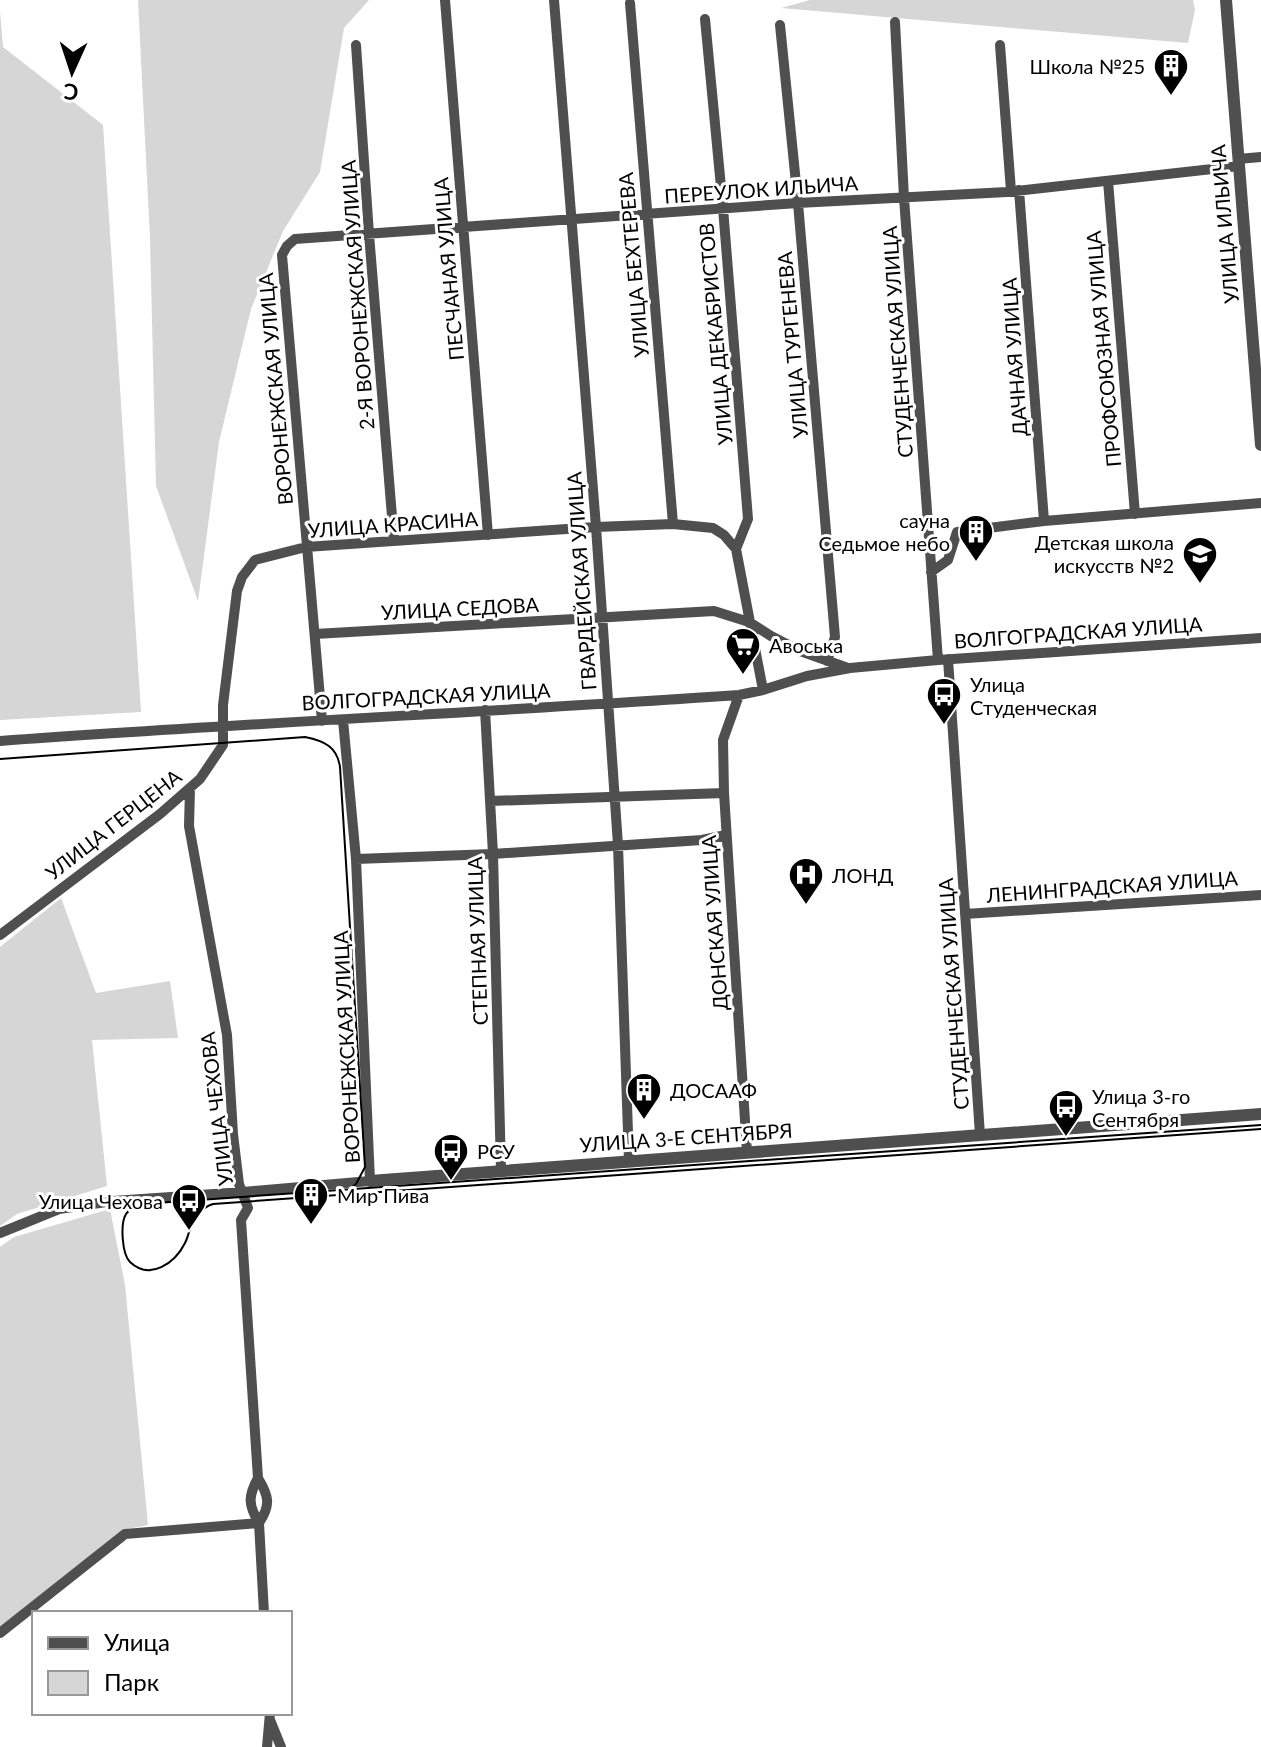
<svg xmlns="http://www.w3.org/2000/svg" width="1261" height="1747" font-family="Lato,sans-serif">
  <style>
    .green { fill: #d6d6d6 }
    .lines { fill: none; stroke-linecap: round; stroke-linejoin: round }
    .minor { stroke: #4f4f4f; stroke-width: 10 }
    .tertiary { stroke: #4f4f4f; stroke-width: 12 }
    .tram { stroke: #000; stroke-width: 2 }
    .labels { text-anchor: middle; dominant-baseline: central; stroke-width: 6; stroke-linejoin: round; paint-order: stroke }
    .poi-label { font-size: 20px; fill: #000; stroke: #fff; text-anchor: start }
    .street-label { font-size: 20px; fill: #000; stroke: #fff }
  </style>
  <rect width="100%" height="100%" fill="#fff"/>
  <path class="green" d="M138,0h231l-25,28 -24,144 -37,59 -32,78 -32,133 -21,159 -42,-115 -6,-248z
    M810,0h383l2,10 -7,33 -407,-35z
    M0,11l3,36 100,78 38,587 -141,8z
    M61,898l35,95 74,-12 8,57 -86,2 15,146 -90,28 -17,12v-279z
    M110,1209l15,76 23,240 -26,5 -122,99v-382l14,-10z"/>
  <g class="lines">
    <path class="minor" d="M445,0l43,535
      M554,0l42,527 22,318 11,316
      M630,3l43,521
      M705,19l18,189 25,311 -12,30
      M895,22l9,176 34,462
      M780,25l18,178 37,434 -8,24
      M356,45l13,189 25,307
      M1000,45l11,146
      M1238,159l23,-2
      M1108,181l27,333
      M1019,190l25,331
      M931,572l17,-12 9,-28 87,-11 217,-18
      M315,634l399,-23 35,11 22,14 29,15 48,17
      M948,659l32,476
      M739,695l-16,45 1,53 23,359
      M485,710l8,144 8,316
      M322,721l-40,-466 5,-9 8,-7 503,-36 209,-11 232,-26
      M0,741c246,-18 492,-29 739,-46l24,-5 44,-14 43,-8 88,-8 323,-22
      M190,788l-1,38 38,209 6,99 6,50 9,24 -7,12 17,258c-10,18 -10,27 1,45l5,90
      M490,801l234,-8
      M356,859l137,-5 209,-14 24,-5
      M965,914l296,-19
      M0,935l160,-121 40,-35 23,-34v-40l14,-114 5,-14 13,-17 51,-13 290,-20 77,-3 40,4 11,7 12,14 27,141
      M0,1233l59,-24 54,-8 130,-9 127,-11 -14,-322 -13,-139
      M0,1633l125,-99 134,-11c12,-18 10,-27 -1,-45
      M270,1720l11,27
      M267,1747l3,-34"/>
    <path class="tertiary" d="M1226,0l35,445
      M370,1181l891,-67"/>
    <path class="tram" d="M0,759l305,-22c20,4 32,10 35,30l25,400 -9,17 -8,6
      M1261,1125l-1119,79c-6,2 -12,4 -16,10 -6,10 -4,40 4,48 20,19 45,1 55,-19 5,-10 5,-21 13,-29 4,-5 9,-8 15,-10l1048,-75"/>
  </g>
  <defs>
    <symbol id="building-pin" viewBox="-11 -11 22 30"><path d="M0 17L-7.5 6A9.5 9.5 0 1 1 7.5 6Z" fill="#000" stroke="#fff"/><path d="M-4-6H4V6H1V3H-1V6H-4ZM-2.5-4.3h1.7v1.8h-1.7ZM.8-4.3h1.7v1.8H.8ZM-2.5-1h1.7V.8h-1.7ZM.8-1h1.7V.8H.8Z" fill="#fff"/></symbol>
    <symbol id="school-pin" viewBox="-11 -11 22 30"><path d="M0 17L-7.5 6A9.5 9.5 0 1 1 7.5 6Z" fill="#000" stroke="#fff"/><path d="M0-5L7-2L0 1L-7-2ZM-4 1L0 2.5L4 1V4Q0 6-4 4Z" fill="#fff"/></symbol>
    <symbol id="supermarket-pin" viewBox="-11 -11 22 30"><path d="M0 17L-7.5 6A9.5 9.5 0 1 1 7.5 6Z" fill="#000" stroke="#fff"/><path d="M-6-5.5h2.5l.6 2H6L4.5 2H-2.5L-4.4-4H-6ZM-1.5 3.2a1.3 1.3 0 1 0 .1 0ZM3 3.2a1.3 1.3 0 1 0 .1 0Z" fill="#fff"/></symbol>
    <symbol id="bus-pin" viewBox="-11 -11 22 30"><path d="M0 17L-7.5 6A9.5 9.5 0 1 1 7.5 6Z" fill="#000" stroke="#fff"/><path d="M-5-6H5V4H4V6H2V4H-2V6H-4V4H-5ZM-3.5-4V0h7V-4ZM-3.5 1.2v1.5H-2V1.2ZM2 1.2v1.5H3.5V1.2Z" fill="#fff"/></symbol>
    <symbol id="hospital-pin" viewBox="-11 -11 22 30"><path d="M0 17L-7.5 6A9.5 9.5 0 1 1 7.5 6Z" fill="#000" stroke="#fff"/><path d="M-5-5h3v3.5h4V-5h3V5h-3V1.5h-4V5h-3Z" fill="#fff"/></symbol>
  </defs>
  <g fill-rule="evenodd">
    <use href="#building-pin" x="1151" y="46" width="40" height="54"/>
    <use href="#building-pin" x="956" y="512" width="40" height="54"/>
    <use href="#school-pin" x="1180" y="534" width="40" height="54"/>
    <use href="#supermarket-pin" x="723" y="625" width="40" height="54"/>
    <use href="#bus-pin" x="924" y="675" width="40" height="54"/>
    <use href="#hospital-pin" x="786" y="855" width="40" height="54"/>
    <use href="#building-pin" x="624" y="1070" width="40" height="54"/>
    <use href="#bus-pin" x="1046" y="1087" width="40" height="54"/>
    <use href="#bus-pin" x="431" y="1131" width="40" height="54"/>
    <use href="#building-pin" x="291" y="1175" width="40" height="54"/>
    <use href="#bus-pin" x="169" y="1181" width="40" height="54"/>
  </g>
  <g class="labels">
    <g class="poi-label">
      <text x="1145" y="66" text-anchor="end">Школа №25</text>
      <text x="950" y="520" text-anchor="end">сауна<tspan x="950" dy="23">Седьмое небо</tspan></text>
      <text x="1174" y="542" text-anchor="end">Детская школа<tspan x="1174" dy="23">искусств №2</tspan></text>
      <text x="769" y="645">Авоська</text>
      <text x="970" y="684">Улица<tspan x="970" dy="23">Студенческая</tspan></text>
      <text x="832" y="875">ЛОНД</text>
      <text x="670" y="1090">ДОСААФ</text>
      <text x="1092" y="1096">Улица 3-го<tspan x="1092" dy="23">Сентября</tspan></text>
      <text x="477" y="1151">РСУ</text>
      <text x="337" y="1195">Мир Пива</text>
      <text x="163" y="1201" text-anchor="end">Улица Чехова</text>
    </g>
    <g class="street-label">
      <text transform="translate(761 189) rotate(-4)">ПЕРЕУЛОК ИЛЬИЧА</text>
      <text transform="translate(1224 224) rotate(-95)">УЛИЦА ИЛЬИЧА</text>
      <text transform="translate(633 265) rotate(-95)">УЛИЦА БЕХТЕРЕВА</text>
      <text transform="translate(448 269) rotate(-95)">ПЕСЧАНАЯ УЛИЦА</text>
      <text transform="translate(357 295) rotate(-94)">2-Я ВОРОНЕЖСКАЯ УЛИЦА</text>
      <text transform="translate(715 334) rotate(-95)">УЛИЦА ДЕКАБРИСТОВ</text>
      <text transform="translate(897 342) rotate(-94)">СТУДЕНЧЕСКАЯ УЛИЦА</text>
      <text transform="translate(792 345) rotate(-95)">УЛИЦА ТУРГЕНЕВА</text>
      <text transform="translate(1103 349) rotate(-95)">ПРОФСОЮЗНАЯ УЛИЦА</text>
      <text transform="translate(1014 357) rotate(-94)">ДАЧНАЯ УЛИЦА</text>
      <text transform="translate(275 389) rotate(-95)">ВОРОНЕЖСКАЯ УЛИЦА</text>
      <text transform="translate(393 524) rotate(-4)">УЛИЦА КРАСИНА</text>
      <text transform="translate(581 581) rotate(-94)">ГВАРДЕЙСКАЯ УЛИЦА</text>
      <text transform="translate(460 608) rotate(-3)">УЛИЦА СЕДОВА</text>
      <text transform="translate(1078 632) rotate(-4)">ВОЛГОГРАДСКАЯ УЛИЦА</text>
      <text transform="translate(426 696) rotate(-3)">ВОЛГОГРАДСКАЯ УЛИЦА</text>
      <text transform="translate(113 824) rotate(-38)">УЛИЦА ГЕРЦЕНА</text>
      <text transform="translate(1112 886) rotate(-4)">ЛЕНИНГРАДСКАЯ УЛИЦА</text>
      <text transform="translate(714 923) rotate(-94)">ДОНСКАЯ УЛИЦА</text>
      <text transform="translate(477 941) rotate(-92)">СТЕПНАЯ УЛИЦА</text>
      <text transform="translate(953 994) rotate(-94)">СТУДЕНЧЕСКАЯ УЛИЦА</text>
      <text transform="translate(346 1047) rotate(-93)">ВОРОНЕЖСКАЯ УЛИЦА</text>
      <text transform="translate(216 1109) rotate(-97)">УЛИЦА ЧЕХОВА</text>
      <text transform="translate(686 1137) rotate(-4)">УЛИЦА 3-Е СЕНТЯБРЯ</text>
    </g>
  </g>
  <rect x="32" y="1611" width="260" height="104" fill="#ffffff" stroke="#999999" stroke-width="2"/>
  <rect x="48" y="1637" width="40" height="12" fill="#4f4f4f" stroke="#999999" stroke-width="2"/>
  <text x="104" y="1651" font-size="24" fill="#000000">Улица</text>
  <rect x="48" y="1671" width="40" height="24" fill="#d6d6d6" stroke="#999999" stroke-width="2"/>
  <text x="104" y="1691" font-size="24" fill="#000000">Парк</text>
  <g transform="translate(72 72) rotate(183)" stroke="#ffffff" stroke-width="6" paint-order="stroke">
  <path d="M0-6L14 30L0 20L-14 30Z" fill="#000000"/>
  <text y="-12" font-size="22" font-weight="bold" text-anchor="middle" fill="#000000">С</text>
  </g>
</svg>
